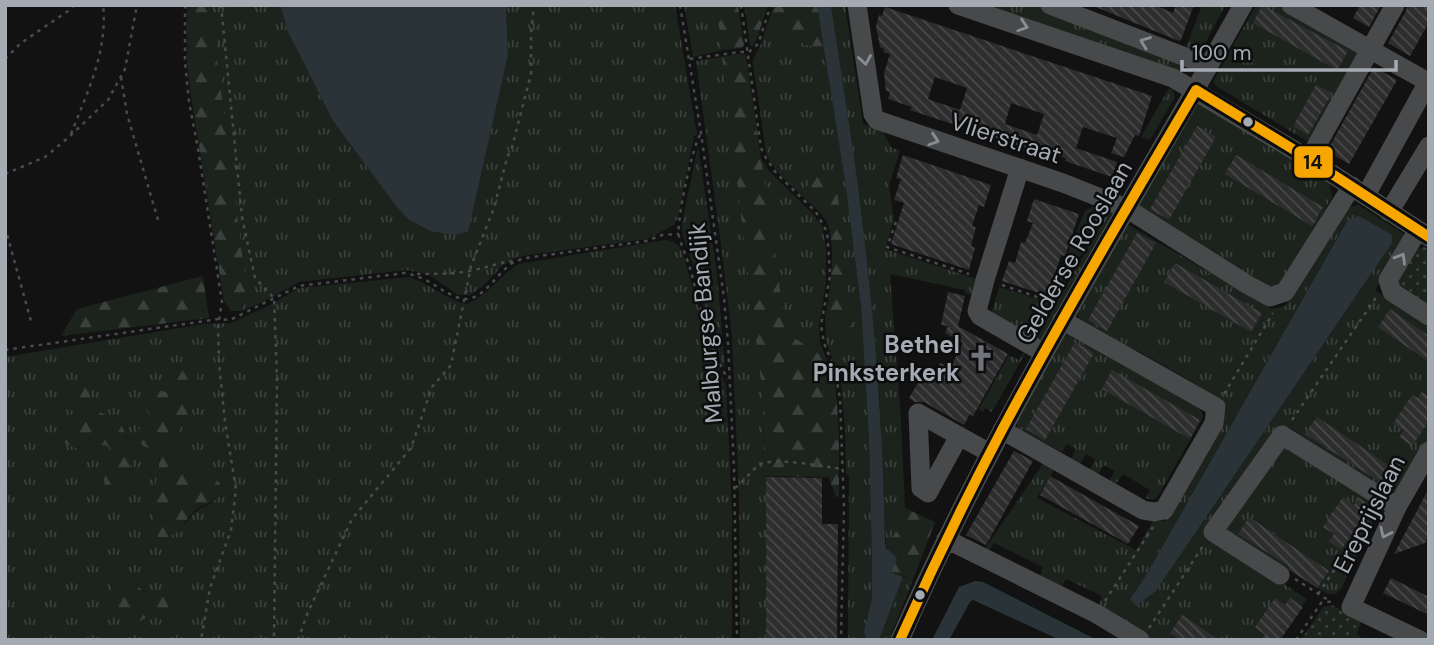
<svg xmlns="http://www.w3.org/2000/svg" width="1434" height="645" font-family="'DM Sans',sans-serif">
  <style>
    .grass { fill: url(#grass-tufts); fill-rule: evenodd }
    .forest { fill: url(#forest-firs) }
    .park { fill: url(#park-dots) }
    .water { fill: #2a3337 }
    .building { fill: url(#building-back-hatch); fill-rule: evenodd }
    .lines { fill: none; stroke-linecap: round; stroke-linejoin: round }
    .path { stroke: #484a4d; stroke-width: 2.5; stroke-dasharray: 3.5 5; stroke-linecap: butt }
    .minor { stroke: #47494b; stroke-width: 19 }
    .bus-1-casing { stroke: #0d0d0e; stroke-width: 16 }
    .bus-1 { stroke: #f7a600; stroke-width: 10 }
    .oneway { stroke: #888e94 }
    .bus-dot { fill: #a4abb3; stroke: #0d0d0e; stroke-width: 2.5 }
    .labels { text-anchor: middle; dominant-baseline: central; stroke-width: 5; stroke-linejoin: round; paint-order: stroke }
    .street-label { font-size: 24px; fill: #a4abb3; stroke: #0d0d0e }
    .poi-label { font-size: 24px; font-weight: bold; fill: #a4abb3; stroke: #0d0d0e; text-anchor: end }
    .line-badge { stroke: #0d0d0e; stroke-width: 2.5 }
    .pale-badge-label { font-size: 19px; text-anchor: middle; font-weight: bold; fill: #111 }
  </style>
  <defs>
    <pattern id="grass-tufts" width="24" height="20" patternUnits="userSpaceOnUse" patternTransform="scale(1.75)"><rect width="24" height="20" fill="#1c231d"/><path d="M3 7l-1-3M5 7V3M7 7l1-3M15 17l-1-3M17 17v-4M19 17l1-3" fill="none" stroke="#3a403b"/></pattern>
    <pattern id="forest-firs" width="22" height="20" patternUnits="userSpaceOnUse" patternTransform="scale(1.75)"><rect width="22" height="20" fill="#1c231d"/><path d="M5 1l3.5 6h-7zM16 11l3.5 6h-7z" fill="#3a403b"/></pattern>
    <pattern id="park-dots" width="8" height="8" patternUnits="userSpaceOnUse" patternTransform="scale(1.75)"><rect width="8" height="8" fill="#1c231d"/><path d="M2 2h.1M6 6h.1" fill="none" stroke="#3a403b" stroke-width="1.8" stroke-linecap="round"/></pattern>
    <pattern id="building-back-hatch" width="6" height="6" patternUnits="userSpaceOnUse" patternTransform="scale(1.75)"><rect width="6" height="6" fill="#2d2d2e"/><path d="M-1 5l2 2M0 0l6 6M5-1l2 2" fill="none" stroke="#48494a"/></pattern>
  </defs>
  <rect width="100%" height="100%" fill="#121213"/>
  <path class="grass" d="M210,5h70l8,27 45,89 63,85 12,13 60,12 40,-176 -2,-50h169l22,130 -3,1 -16,81 -4,8 -27,14 -119,16 -13,3 -13,8 -20,21 -12,8h-12l-30,-21 -22,-4 -107,12 -36,20 -21,9 4,-27z
    M684,5h31l8,45 -30,7z
    M831,5h14l18,119 19,6 9,17 9,4 -11,34 5,35 -9,29 92,30 -4,16 -8,-2v-3l-75,-16 11,146 4,88 -4,18 -15,19 -7,-152 -11,-123 -7,-57z
    M974,5h61l103,40 46,21 -1,5 -5,1z
    M1202,5l23,1 -22,41 -8,3 -9,-3z
    M1256,5h20l86,49 -52,88 -5,-2 -89,-54 -3,-4z
    M768,23c16,10 36,26 56,23l21,135 16,125 8,134 3,121v38l-8,32 2,9h-16l-2,-4 1,-159 -3,-3 -1,-45 -4,-45 -15,-44 -1,-23 26,14 -33,-157 -18,20 -19,-18 -11,-14 -4,-10 -13,-88v-5l7,-13z
    M722,57l41,341 1,78 2,1 36,163h-62l-1,-141 -7,-162 -10,-85 -26,-191z
    M1169,88l4,2 2,7 -25,43 -9,-3z
    M1196,104l5,1 128,75 3,17 -51,89 -12,1 -131,-80z
    M698,146l19,128 8,93 -3,-2c-13,-33 -20,-67 -29,-100 -4,-14 -12,-28 -11,-42z
    M761,158l7,12 46,45 8,11 4,21v35l-7,43 1,17 6,16 -35,-22 -7,-12 -6,-51z
    M1098,204l5,2 2,6 -50,89 -5,-3 35,-87z
    M1358,205l46,29 -2,8 -27,48 54,37v113l-35,56 -104,-68 -8,3 -71,105 96,63 -28,41h-127l-53,-35 3,-9 -36,-17 -4,8 -22,-10 3,-10 -49,-24 -6,9 -4,-2 60,-88 11,6 -18,30 99,52 17,-29h11l11,-14 47,-87 5,-12 -4,-8 -72,-42 -71,-37 -2,-9 49,-88 145,85 13,-3 55,-96zM1359,216l13,57 -216,318 -20,15 -6,-7 15,-22 202,-357z
    M1109,210l5,3 -73,129 -5,-2z
    M665,240c14,2 14,6 19,18l27,93 15,35 6,127v127h-727v-283l199,-33 27,-1 39,-18 29,-17 110,-11c19,6 40,24 58,27 20,-8 33,-28 51,-40zM187,363l11,3 -2,24 -4,18 -9,13 -9,19 6,20 10,10 29,12 -7,21c-22,8 -20,16 -36,30l-23,-27 7,-51 -1,-4 -10,-2 -8,-23 6,-5 2,-5 -5,-9 17,-16 7,1 4,-4zM95,409l24,13 4,6 7,23 1,23 -4,18 -23,-14 8,-12 3,-12 -9,-9 -31,3 -11,-18 10,-17zM136,584c14,15 28,12 46,10l2,21 -32,-1z
    M999,287l54,17 -20,34 -42,-23z
    M1065,335h5l129,73 4,9 -45,79 -5,4 -8,-2 5,-8 -27,-16 -8,11 -6,-4 6,-10 -11,-6 -7,10 -7,-5 5,-11 -9,-5 -7,11 -8,-6 5,-10 -9,-5 -5,8 -44,-24 -2,-8z
    M1026,349l1,1 -35,62 -7,-4 -2,4 -4,-3 30,-54 10,5z
    M1280,440l99,63 -7,20 -31,66 -5,5h-8l-109,-66z
    M903,577l10,3 -24,60h-10z"/>
  <path class="forest" d="M187,5h23l36,279 -4,27h-11l-7,-10 -33,-205 -4,-34z
    M715,5h23l6,40 -2,3 -19,2z
    M744,5h24l-12,36 -4,6 -2,-2z
    M774,5h43l7,41c-20,3 -40,-13 -56,-23z
    M738,54h7l1,2 32,217 6,51 7,12 35,22 8,19 3,25 2,35v58l-1,2h-2l-7,-19 -7,-1 -58,-1 -1,-78 -41,-341z
    M829,172l7,6 16,154 -27,-15c5,-26 12,-69 2,-94 -5,-11 -18,-20 -27,-29l18,-20z
    M203,276l6,42 -148,18 16,-27z
    M195,361l3,5 -2,24 -4,18 -9,13 -9,19 6,20 10,10 29,12c9,20 -10,19 -21,26 -14,10 -18,33 -40,29 -12,-25 0,-56 2,-82l-1,-4c-13,-3 -23,-5 -21,-21l9,-9 2,-5 -8,-17 6,-14h11l3,6 7,1 4,-4 15,-25z
    M72,384h12l11,25 24,13 4,6 7,23 1,23 -4,18 -11,1 -11,-5 -1,-10 8,-12 3,-12 -9,-9 -31,3 -12,-6 1,-12 10,-17 -7,-8 -2,-7z
    M905,508l30,14 -22,58 -22,-8 5,-14 -6,-5 -4,-8 15,-19z
    M114,577l22,7 8,8 18,4 20,-2 8,6v9l-6,6 -32,-1 -12,7c-24,-8 -23,-15 -29,-38z"/>
  <path class="park" d="M1424,247l5,2v57l-30,-20v-10l18,-27z
    M1332,605l29,16 -4,14 9,5h-65l22,-33z"/>
  <path class="water" d="M280,5h226l2,50 -40,177 -15,3 -23,-4 -22,-12 -12,-13 -63,-85 -45,-89z
    M817,5h14c10,69 22,138 30,206 14,110 22,220 24,331l1,6 11,10 -6,14 12,5 -24,63h-13l-2,-9 8,-32v-38l-3,-121 -8,-134 -16,-125z
    M1359,216l33,19v8l-236,348 -20,15 -6,-7 15,-22 203,-358z
    M975,581l8,1 114,58h-37l-87,-40 -3,2 -21,38h-17l27,-53z"/>
  <path class="building" d="M1091,5h64l18,8 3,-8h18l-13,35 -2,1z
    M1262,5l86,46 -11,19 -84,-47z
    M1360,5h21l-12,22 -16,-9z
    M1407,5h22v17l-19,34 -22,-13 18,-32z
    M885,7l267,89 -13,40 -4,-1 -11,22 -13,-4 6,-15 -34,-11 -7,21 41,14 -5,15 -47,-16 1,-3 -13,-4 -17,-6 -1,3 -47,-15 1,-3 -30,-10 -1,3 -48,-16 2,-3 -24,-8 2,-7 -4,-1 -2,-18 6,-19 -7,-2 1,-3 -4,-2 -4,-21 3,-11 3,1zM935,77l32,11 -7,22 -32,-11zM1011,103l33,11 -7,21 -32,-11z
    M1374,67l23,13 -48,84 -22,-13z
    M1316,85l16,8 -24,42 -15,-9z
    M1197,126l19,11 -47,83 -19,-11z
    M903,155l88,30 -7,22 -5,-2 -7,21 4,1 -5,19 4,2 -6,22 -78,-26 13,-41 -10,-3 7,-21 -5,-1z
    M1236,155l87,52 -11,19 -87,-52z
    M1034,199l45,15 -14,42 -4,-1 -13,41 -46,-15 7,-20 6,2 6,-21 4,1 8,-20 -6,-2z
    M1137,233l19,10 -49,88 -19,-11z
    M1175,263l87,50 -11,19 -87,-50z
    M948,292l17,4 -7,30 50,28 -35,62 -3,-2 -6,11 -40,-23h-9l-6,-4 17,-29 8,4 6,-10 10,5 13,-25 -18,-10 3,-7 -7,-1z
    M1390,309l39,27v26l-51,-35z
    M1075,342l19,11 -49,87 -19,-11z
    M1112,370l88,50 -10,19 -88,-50z
    M1422,392l7,5v24l-17,25 -13,-9 5,-6 -11,-7 19,-29 6,3z
    M1317,417l80,54 -11,15 -81,-52z
    M1014,451l19,10 -47,84 -20,-10z
    M1050,476l89,50 -11,18 -88,-49z
    M766,477l56,1v46h16l-1,116h-71z
    M1429,488v47l-4,8 -31,11z
    M1343,497l11,8 5,-7 12,9 -30,43 -12,-9 5,-7 -11,-7z
    M1249,517l80,54 -12,17 -26,-17 -4,-6 -49,-31z
    M1391,578l38,19v18l-46,-22z
    M1275,598l10,7 5,-7 13,9 -23,33h-18l3,-5 -10,-8z
    M1182,615l14,9 22,16h-38l-10,-7z"/>
  <g class="lines">
    <path class="path" d="M185,5v57l4,40 9,47 24,153 -4,24 1,37 6,59 11,67 -5,41 -21,58 -9,52
      M221,5l21,212 13,61 19,20 3,79 -3,263
      M680,5l21,128 23,165 4,45 6,125 3,172
      M741,5l20,143 5,10 10,15 40,39 11,20 1,11 2,33 -9,49 3,18 10,24 6,31 4,110 -3,129 2,3
      M5,59l16,-16 47,-32 6,-6
      M690,59l49,-7h10l9,-8 13,-39
      M121,77l6,37 31,106
      M71,134c16,-41 37,-83 32,-129
      M700,135c-8,13 -24,87 -21,101 3,12 9,24 12,36 10,36 17,75 37,107
      M5,174l40,-17 24,-20 39,-37 17,-31 12,-64
      M896,222l-9,25 82,27
      M5,227l27,98
      M417,274c17,0 35,0 52,-3 16,-3 29,-8 45,-10
      M1002,285l53,18
      M5,350l214,-31 11,1 69,-34 106,-13c23,4 34,18 54,25 22,7 37,-24 52,-34 5,-3 10,-5 15,-6l120,-17 16,-6 17,-1
      M1224,394l49,-81
      M1292,420l85,-124
      M735,488c9,-7 16,-17 24,-23 13,-9 66,2 83,4
      M1295,579l33,21
      M1318,594l55,-81
      M1105,601l48,-74
      M1149,628l54,-82
      M298,640l10,-28 44,-93 59,-71 21,-61 19,-22 20,-99 23,-58 13,-50 5,-11 19,-73v-40l3,-29
      M1296,640l25,-37 13,-2"/>
    <path class="minor" d="M857,5l16,109 4,6 186,63 63,25 122,77 22,12 15,-5 67,-106
      M958,5l215,73 136,81 120,78
      M1050,5l159,61
      M1291,5l137,77
      M1309,159l86,-154
      M1020,168l-35,112 -8,31 3,5 64,37
      M1366,195l63,-115
      M1389,212l40,-66
      M1418,230l-30,50 4,12 37,24
      M1002,430l141,80 11,2 10,-2 50,-87 2,-16 -154,-87
      M959,436l-41,-23 3,75 7,5 31,-57 31,17
      M946,539l151,75 43,26
      M1280,575l-67,-43 69,-97 115,72
      M900,640c96,-221 226,-425 343,-635
      M1420,640l-69,-33 46,-100 32,-56"/>
    <defs>
      <path id="bus-1" d="M1196,90l113,69 120,78
        M900,640c32,-72 66,-142 103,-212 61,-114 127,-226 193,-338"/>
    </defs>
    <use href="#bus-1" class="bus-1-casing"/>
    <use href="#bus-1" class="bus-1"/>
  </g>
  <defs><path id="oneway-chevron" d="M-2-3.5L2.5 0L-2 3.5" fill="none" stroke-width="1.6" stroke-linecap="round" stroke-linejoin="round" transform="scale(1.75)"/></defs>
  <g class="oneway">
    <use href="#oneway-chevron" transform="translate(1023 26) rotate(18)"/>
    <use href="#oneway-chevron" transform="translate(1145 42) rotate(-159)"/>
    <use href="#oneway-chevron" transform="translate(865 60) rotate(81)"/>
    <use href="#oneway-chevron" transform="translate(934 140) rotate(18)"/>
    <use href="#oneway-chevron" transform="translate(1401 258) rotate(-59)"/>
    <use href="#oneway-chevron" transform="translate(1385 533) rotate(115)"/>
  </g>
  <defs>
    <symbol id="church-bare" viewBox="-9 -9 18 18"><path d="M-1.2-6h2.4v3.5h3.3v2.4h-3.3V6h-2.4V-.1h-3.3v-2.4h3.3Z" fill="#71757b" stroke="#0d0d0e" stroke-width="2.5" paint-order="stroke"/></symbol>
  </defs>
  <g fill-rule="evenodd">
    <use href="#church-bare" x="962" y="339" width="38" height="38"/>
  </g>
  <g class="bus-dot">
    <circle cx="1248" cy="122" r="6"/>
    <circle cx="920" cy="595" r="6"/>
  </g>
  <g class="labels">
    <g class="street-label">
      <text transform="translate(1006 138) rotate(18)">Vlierstraat</text>
      <text transform="translate(1074 252) rotate(-60)">Gelderse Rooslaan</text>
      <text transform="translate(705 323) rotate(-95)">Malburgse Bandijk</text>
      <text transform="translate(1369 514) rotate(-63)">Ereprijslaan</text>
    </g>
    <g class="poi-label">
      <text x="960" y="344">Bethel<tspan x="960" dy="28">Pinksterkerk</tspan></text>
    </g>
  </g>
  <rect class="line-badge" x="1293" y="145" width="41" height="34" rx="7" fill="#f7a600"/>
  <g class="pale-badge-label">
    <text x="1313" y="169">14</text>
  </g>
  <rect width="1434" height="645" fill="none" stroke="#a4abb3" stroke-width="14"/>
  <path d="M1182 60v10h214v-10" fill="none" stroke="#a4abb3" stroke-width="3.5"/>
  <text x="1192" y="60" font-size="21" fill="#a4abb3" stroke="#0d0d0e" stroke-width="5" paint-order="stroke">100 m</text>
</svg>
